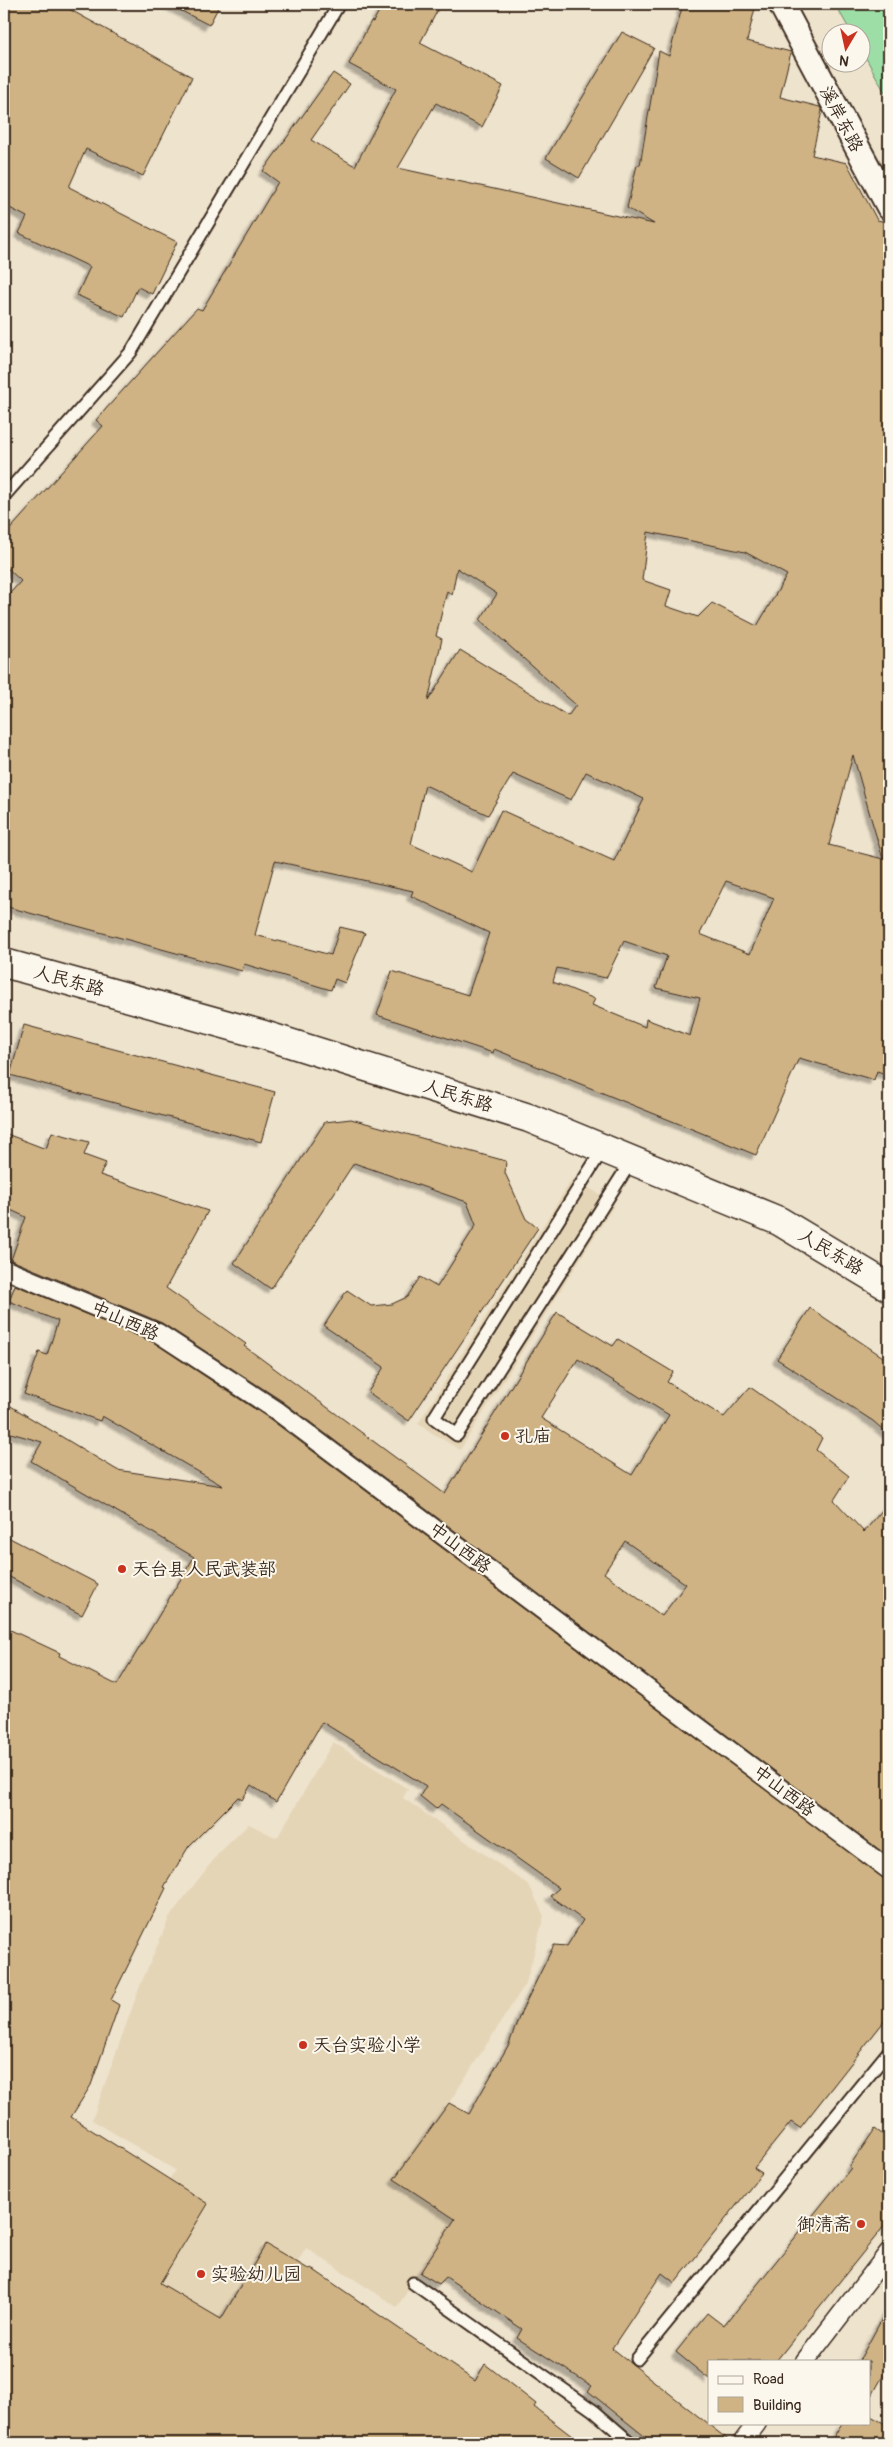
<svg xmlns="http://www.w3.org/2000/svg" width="893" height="2447" font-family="Pangolin,'LXGW WenKai TC',sans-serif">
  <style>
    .built { fill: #e5d5b7 }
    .green { fill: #9ddea7; stroke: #6c8462 }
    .building { fill: #cfb384; stroke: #3b2a1e; fill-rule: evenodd; filter: url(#shadow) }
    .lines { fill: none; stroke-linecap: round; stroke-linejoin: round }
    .service-casing { stroke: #3b2a1e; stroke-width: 15 }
    .pedestrian-casing { stroke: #3b2a1e; stroke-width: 21 }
    .minor-casing { stroke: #3b2a1e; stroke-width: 28 }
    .secondary-casing { stroke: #3b2a1e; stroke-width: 31 }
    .service { stroke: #fbf7ec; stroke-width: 11 }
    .pedestrian { stroke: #fbf7ec; stroke-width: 18 }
    .minor { stroke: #fbf7ec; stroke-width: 24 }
    .secondary { stroke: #fbf7ec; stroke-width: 28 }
    .poi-dot { fill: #c8321e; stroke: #fbf7ec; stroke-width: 2 }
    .labels { text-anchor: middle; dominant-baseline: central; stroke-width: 4; stroke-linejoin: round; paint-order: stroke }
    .street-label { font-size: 18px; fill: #3b2a1e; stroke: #fbf7ec }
    .poi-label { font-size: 18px; fill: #3b2a1e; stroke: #fbf7ec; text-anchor: start }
  </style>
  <defs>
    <filter id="shadow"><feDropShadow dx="-4.5" dy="4.5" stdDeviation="1" flood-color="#0004"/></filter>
  </defs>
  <rect width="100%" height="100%" fill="#eee3cd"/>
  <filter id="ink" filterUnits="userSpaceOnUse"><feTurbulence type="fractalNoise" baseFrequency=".02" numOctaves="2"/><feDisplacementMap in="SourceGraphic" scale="10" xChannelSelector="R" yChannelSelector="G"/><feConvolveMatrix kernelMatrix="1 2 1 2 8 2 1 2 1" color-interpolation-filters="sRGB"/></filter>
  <g filter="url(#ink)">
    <path class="built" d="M573,1178l42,26 -155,246 -42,-26z
      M333,1742l75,47 -5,9 126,87 15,31 -18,67 -77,120 -54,76 60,40 -58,88 -91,-59 -69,116 -132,-79 70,-115 -83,-50 48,-134 30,-70 48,-62 31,-30 28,14z"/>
    <path class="green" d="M835,4h54v96l-28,-51 -1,-17h-9z"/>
    <path class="building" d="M4,4h56l132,73 -49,99 -57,-27 -17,38 108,55 -25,52 -14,-7 -14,30 -47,-22 13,-28 -71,-34 8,-16 -23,-12z
      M168,4h52l-11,21z
      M383,4h58l-21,39 83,43 -21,41 -46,-24 -38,65 256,56 -27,-16 10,-43h3l19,-114 10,5 14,-52h73l-9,37 44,11 -11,45 40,10 2,4 -10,44 35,8 30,57 10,2 2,15v791l-5,16 5,2v29l-12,-4 -3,9 -75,-22 -43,97 -262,-106 -1,4 -116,-38 15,-44 76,24 21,-62 -78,-37 2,-5 -138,-30 -20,74 76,20 9,-28 25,6 -20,50 -10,-4 -4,11 -87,-26 -2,7 -238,-65v-306l17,-19 -17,-16v-29l99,-110 -7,-6 101,-112 5,2 76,-128 -15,-11 70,-98 17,11 -39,56 44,26 41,-77 -47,-25 22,-43 2,1zM648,532l97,20 42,23 -30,51 -45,-23 -14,14 -32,-11 5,-16 -29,-10zM457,568l40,26 -17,26 96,85 -8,11 -108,-66 -32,51 14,-62 -6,-3 11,-45 5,4zM853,755l17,60 13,44 -54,-14zM586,772l58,27 -30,62 -113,-51 -29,62 -61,-28 14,-59 63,30 25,-41 58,26zM726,881l48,17 -24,56 -50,-20zM624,941l43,15 -11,32 44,10 -10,38 -44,-17 -1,8 -53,-22 3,-6 -42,-17 4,-14 49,10z
      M622,32l32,16 -75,130 -33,-20z
      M24,1025l251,67 -14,50 -251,-67z
      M351,1119l155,42 -1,12 21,46 12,9 -129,193 -41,-29 16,-25 -60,-41 23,-36 24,16 21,-2 15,-7 13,-20 17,10 39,-62 -9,-23 -113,-39 -83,126 -37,-26 91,-141z
      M52,1132l37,10 -5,13 22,8 -6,12 108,36 -42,77 80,56 -2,2 201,148 112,-182 56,34 5,-7 55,33 -6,10 57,35 26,-30 72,51 -6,12 33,26 -15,24 30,32 25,-30v355l-607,-456 -120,-78 -151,-63 15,-43 -22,-10v-74l42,16zM578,1359l91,56 -37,60 -91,-57zM625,1541l61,43 -24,32 -58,-43z
      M15,1285l138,57 117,77 613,459 6,2v135l-89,113 -9,-6 -37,46 8,5 -87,110 -13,-10 -50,75 120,95h-79l-65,-52 4,-5 -75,-48 5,-9 -76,-52 -7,7 -19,-11 35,-54 -61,-40 55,-76 20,11 40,-70 12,-32 33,-67 13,1 16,-26 -33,-24 9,-8 -118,-84 -5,5 -16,-13 6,-10 -104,-64 -46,80 -25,-17 -9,15 -4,-3 -49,49 -25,41 2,1 -55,112 8,5 -28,80 -20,32 137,87 -48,79 61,36 45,-75 44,26 1,-2 164,113 10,-17 51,40 -2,3 47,36h-577v-816l56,26 -1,3 58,29 77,-128 -163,-96 11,-19 -38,-11v-29l113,68 106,16 -121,-70 -2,5 -76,-27 15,-42 8,3 11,-34 -49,-20z
      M810,1308l79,53v74l-16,-14 -96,-62z
      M4,1535l94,49 -16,31 -78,-41z
      M875,2129l14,10v81l-113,141h-67v18l-33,-27 31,-39 17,13 127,-158 -2,-1z
      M889,2306v59l-20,36v-40h-10z
      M869,2415l20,11v17h-59l12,-20h27z"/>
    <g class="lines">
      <defs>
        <path id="service" d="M4,496l127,-144 208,-348
          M603,1149l-169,269 23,17 175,-275
          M413,2283l181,128 37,32
          M637,2359l252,-308"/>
        <path id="pedestrian" d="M4,1269l154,64 118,77 613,460
          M805,2361l84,-109
          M742,2443l15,-20"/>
        <path id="minor" d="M781,4l108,203"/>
        <path id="secondary" d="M4,963l260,72 265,83 250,103 110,66"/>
      </defs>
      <use href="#service" class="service-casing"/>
      <use href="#pedestrian" class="pedestrian-casing"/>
      <use href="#minor" class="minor-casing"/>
      <use href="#secondary" class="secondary-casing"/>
      <use href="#service" class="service"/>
      <use href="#pedestrian" class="pedestrian"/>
      <use href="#minor" class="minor"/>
      <use href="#secondary" class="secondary"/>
    </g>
  </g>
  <g class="poi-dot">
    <circle cx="505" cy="1436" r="5"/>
    <circle cx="122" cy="1569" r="5"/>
    <circle cx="303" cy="2045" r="5"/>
    <circle cx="861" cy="2224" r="5"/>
    <circle cx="201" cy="2274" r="5"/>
  </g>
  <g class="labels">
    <g class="street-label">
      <text transform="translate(841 119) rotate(62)">溪岸东路</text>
      <text transform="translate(69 981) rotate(15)">人民东路</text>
      <text transform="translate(458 1096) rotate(17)">人民东路</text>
      <text transform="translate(831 1252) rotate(31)">人民东路</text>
      <text transform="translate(125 1321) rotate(24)">中山西路</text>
      <text transform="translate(460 1548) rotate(37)">中山西路</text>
      <text transform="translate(784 1791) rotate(37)">中山西路</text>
    </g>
    <g class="poi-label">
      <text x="515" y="1436">孔庙</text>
      <text x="132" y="1569">天台县人民武装部</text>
      <text x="313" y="2045">天台实验小学</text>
      <text x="851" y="2224" text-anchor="end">御清斋</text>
      <text x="211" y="2274">实验幼儿园</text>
    </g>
  </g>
  <rect width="893" height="2447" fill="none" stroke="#fbf7ec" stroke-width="20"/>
  <rect x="10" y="10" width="873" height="2427" fill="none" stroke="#3b2a1e" stroke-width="2" filter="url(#ink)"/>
  <rect x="708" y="2360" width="162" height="65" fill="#fbf7ec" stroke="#aea59a"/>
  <rect x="718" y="2376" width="25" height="8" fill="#fbf7ec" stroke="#aea59a"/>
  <text x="753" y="2384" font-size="15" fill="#3b2a1e">Road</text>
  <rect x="718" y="2397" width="25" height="15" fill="#cfb384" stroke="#aea59a"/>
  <text x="753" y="2410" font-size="15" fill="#3b2a1e">Building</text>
  <g transform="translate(846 48) rotate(189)"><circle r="24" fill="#fbf7ec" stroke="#aea59a"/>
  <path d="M0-4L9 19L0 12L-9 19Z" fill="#c8321e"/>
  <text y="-8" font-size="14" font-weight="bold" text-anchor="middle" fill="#3b2a1e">N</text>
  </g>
</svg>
